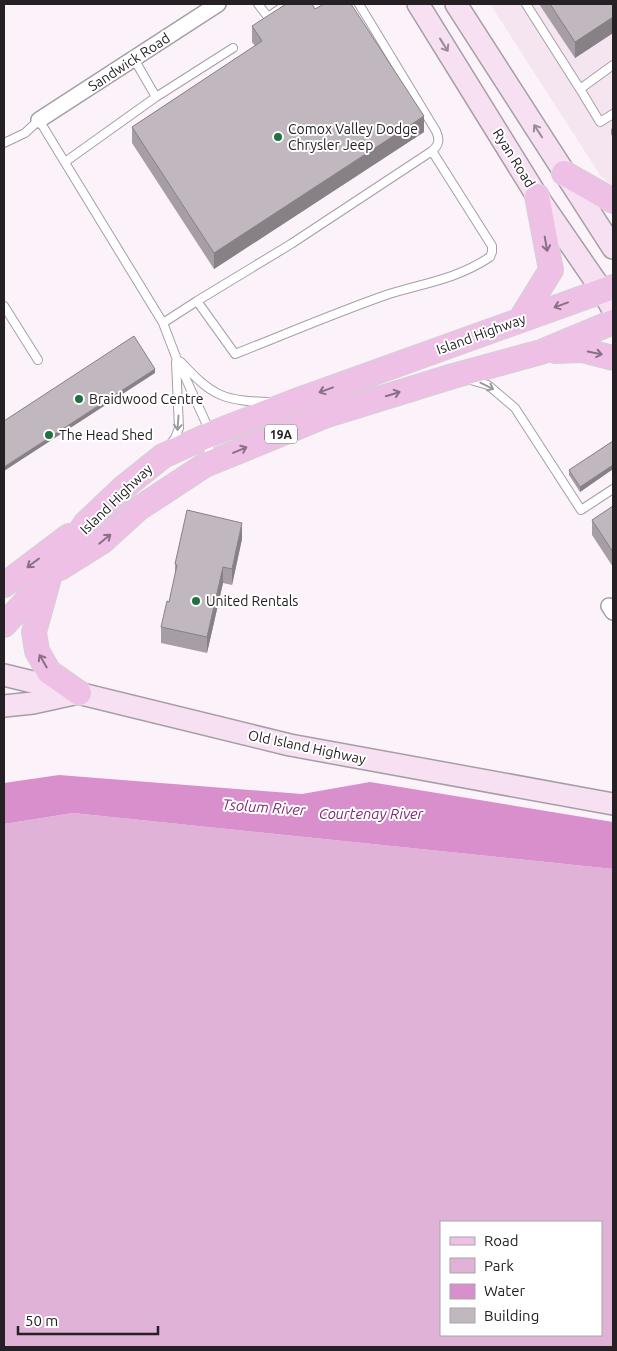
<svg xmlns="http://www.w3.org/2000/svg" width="617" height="1351" font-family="Ubuntu,sans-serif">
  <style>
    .built { fill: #f5e5f1 }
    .green { fill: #e0b2d7; fill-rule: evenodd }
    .water { fill: #d88fcb }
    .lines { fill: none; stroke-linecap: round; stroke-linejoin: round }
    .lane-casing { stroke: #a69ea5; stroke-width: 10 }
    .street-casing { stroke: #a69ea5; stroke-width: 18 }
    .secondary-casing { stroke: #a69ea5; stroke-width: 24 }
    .primary-casing { stroke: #d3d2d3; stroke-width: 26 }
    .lane { stroke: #fff; stroke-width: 8 }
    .street { stroke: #fff; stroke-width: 15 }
    .secondary { stroke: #f6e0f2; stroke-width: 21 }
    .primary { stroke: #eec0e6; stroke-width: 24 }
    .wall { fill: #a69ea4 }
    .shaded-wall { fill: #878186 }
    .building { fill: #c1b8bf; stroke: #878186 }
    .oneway { stroke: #988a95 }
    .oneway2 { stroke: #897084 }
    .oneway3 { stroke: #9c9b9c }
    .poi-dot { fill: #207040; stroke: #fff; stroke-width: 2 }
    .labels { text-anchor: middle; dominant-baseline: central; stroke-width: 4; stroke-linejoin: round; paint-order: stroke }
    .shield { fill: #fff; stroke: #666365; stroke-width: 1 }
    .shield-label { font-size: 12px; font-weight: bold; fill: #242023 }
    .street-label { font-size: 14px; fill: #242023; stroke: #fff }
    .poi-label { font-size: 14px; fill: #242023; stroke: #fff; text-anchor: start }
    .water-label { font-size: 15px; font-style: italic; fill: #7f2974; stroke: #fff }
  </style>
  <rect width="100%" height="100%" fill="#fcf3fa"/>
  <path class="built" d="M490,4h123v183l-13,-12z"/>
  <path class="green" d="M73,813l540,56v478h-609v-523zM441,1222h160v113h-160z"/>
  <path class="water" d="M59,775l243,19 68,-12 243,40v47l-540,-56 -69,11v-41z"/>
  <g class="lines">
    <defs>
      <path id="lane" d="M258,4l10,13 19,-13
        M359,4l77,127c4,9 3,14 -4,20
        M526,4l54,85
        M134,59l22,38
        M613,65l-33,24 20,33 13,-8
        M4,143l21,-10 14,-13 124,203 13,34 35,77 -3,25
        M65,162l91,-65 77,-49
        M4,306l34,54
        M163,323l34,-22 38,53c51,-20 102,-42 154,-60 36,-11 68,-15 101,-37l2,-5v-6l-60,-95 -141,93 -94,57
        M181,362c32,35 43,39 90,40
        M467,379l21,6 27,23 66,102 32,-21
        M170,445l5,-7 4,-10 -3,-66"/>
      <path id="street" d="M39,120l179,-116
        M609,606l4,6"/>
      <path id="secondary" d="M418,4l119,192 66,96 10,18
        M456,4l157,244
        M4,675l286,70 323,59
        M4,706l29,-3 41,-9"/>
      <path id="primary" d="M564,173l49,28
        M520,320l31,-50 -14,-74
        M555,351l27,-1 31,8
        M60,568l43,-27 35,-32 67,-44 122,-50 126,-39 88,-24 72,-30
        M49,578l-15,54 3,19 12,21 30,21
        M4,585l65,-49
        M4,625l46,-50 36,-52 37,-35 40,-32 48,-22 82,-32 320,-115"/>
    </defs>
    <use href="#lane" class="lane-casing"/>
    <use href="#street" class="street-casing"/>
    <use href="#secondary" class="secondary-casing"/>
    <use href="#primary" class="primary-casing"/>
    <use href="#lane" class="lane"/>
    <use href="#street" class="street"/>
    <use href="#secondary" class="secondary"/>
    <use href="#primary" class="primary"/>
  </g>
  <path class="wall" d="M539,4h74v29l-38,25z
    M315,9l109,123 -210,137 -82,-126v-16l123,-81 -3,-4v-16z
    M613,128v10l-2,-4v-5z
    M613,441v28l-33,23 -11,-17v-5z
    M613,506v61l-21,-32v-15z
    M242,539l-10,46 -9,-2 -16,70 -46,-10v-16l8,-25 6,-26v-12z"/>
  <path class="shaded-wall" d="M613,17v16l-38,25v-16z
    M424,116v16l-210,137v-16z
    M155,369v4l-151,98v-4z
    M613,465v4l-33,23v-5z
    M242,523v16l-10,46v-16z
    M223,567v16l-16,70v-16z"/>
  <path class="building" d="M286,4h26l3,5 9,-5h27l73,112 -210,137 -82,-126 130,-86 -10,-15z
    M550,4h63v13l-38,25z
    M134,336l21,33 -151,98v-46z
    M613,441v24l-33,22 -11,-17z
    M613,506v46l-21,-32z
    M187,510l55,13 -10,46 -9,-2 -16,70 -46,-10 6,-26 2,1 8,-37 -2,-1z"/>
  <defs><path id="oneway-shaft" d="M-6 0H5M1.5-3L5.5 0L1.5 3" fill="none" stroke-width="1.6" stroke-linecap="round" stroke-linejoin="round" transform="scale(1.25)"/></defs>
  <g class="oneway">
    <use href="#oneway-shaft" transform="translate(444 45) rotate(58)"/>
    <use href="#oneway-shaft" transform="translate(538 131) rotate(-123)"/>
  </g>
  <g class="oneway2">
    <use href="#oneway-shaft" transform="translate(546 244) rotate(80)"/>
    <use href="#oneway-shaft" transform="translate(561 305) rotate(160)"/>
    <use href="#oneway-shaft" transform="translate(595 353) rotate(12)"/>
    <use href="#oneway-shaft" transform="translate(326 390) rotate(160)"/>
    <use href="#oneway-shaft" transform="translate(393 394) rotate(-17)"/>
    <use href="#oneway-shaft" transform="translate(240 450) rotate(-23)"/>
    <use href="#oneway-shaft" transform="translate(105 539) rotate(-39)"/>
    <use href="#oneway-shaft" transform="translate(33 563) rotate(143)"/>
    <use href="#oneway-shaft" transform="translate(43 661) rotate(-120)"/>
  </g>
  <g class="oneway3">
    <use href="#oneway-shaft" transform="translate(487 386) rotate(27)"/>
    <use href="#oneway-shaft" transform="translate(178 423) rotate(94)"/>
  </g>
  <g class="poi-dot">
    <circle cx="278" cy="137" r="5"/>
    <circle cx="79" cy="399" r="5"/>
    <circle cx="49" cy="435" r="5"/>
    <circle cx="196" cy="601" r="5"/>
  </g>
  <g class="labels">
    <rect class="shield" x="265" y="424.5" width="32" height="19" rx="4"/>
    <g class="shield-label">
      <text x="281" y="434">19A</text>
    </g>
    <g class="street-label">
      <text transform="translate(129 62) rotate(-33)">Sandwick Road</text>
      <text transform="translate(514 158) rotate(58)">Ryan Road</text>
      <text transform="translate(481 334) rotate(-20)">Island Highway</text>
      <text transform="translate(116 499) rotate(-44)">Island Highway</text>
      <text transform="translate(307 747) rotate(12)">Old Island Highway</text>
    </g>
    <g class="poi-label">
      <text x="288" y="129">Comox Valley Dodge<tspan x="288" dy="16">Chrysler Jeep</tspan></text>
      <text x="89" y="399">Braidwood Centre</text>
      <text x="59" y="435">The Head Shed</text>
      <text x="206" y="601">United Rentals</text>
    </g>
    <g class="water-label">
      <text transform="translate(264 807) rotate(4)">Tsolum River</text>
      <text x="371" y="813">Courtenay River</text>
    </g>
  </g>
  <rect width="617" height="1351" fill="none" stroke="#242023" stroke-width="10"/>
  <rect x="440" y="1221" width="162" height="115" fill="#ffffff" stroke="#a7a6a7"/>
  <rect x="450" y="1237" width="25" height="8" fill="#eec0e6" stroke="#a7a6a7"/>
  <text x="484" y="1246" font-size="15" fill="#242023">Road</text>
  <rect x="450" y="1258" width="25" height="15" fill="#e0b2d7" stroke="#a7a6a7"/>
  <text x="484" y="1271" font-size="15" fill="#242023">Park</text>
  <rect x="450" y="1284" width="25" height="15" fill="#d88fcb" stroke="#a7a6a7"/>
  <text x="484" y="1296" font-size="15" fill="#242023">Water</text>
  <rect x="450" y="1308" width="25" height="15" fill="#c1b8bf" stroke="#a7a6a7"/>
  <text x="484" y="1321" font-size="15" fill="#242023">Building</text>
  <path d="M18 1326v8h140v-8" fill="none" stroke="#242023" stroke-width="2.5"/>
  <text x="25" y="1326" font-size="15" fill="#242023" stroke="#ffffff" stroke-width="4" paint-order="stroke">50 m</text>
</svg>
